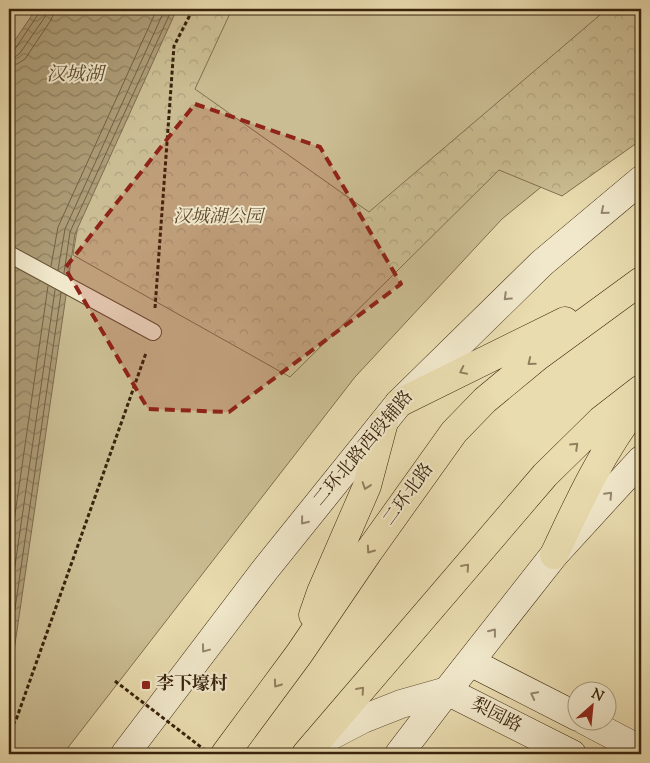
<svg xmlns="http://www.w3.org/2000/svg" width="650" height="763" font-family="'Sorts Mill Goudy','Noto Serif SC',serif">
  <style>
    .green { fill: #cbbd93; stroke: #827050 }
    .forest { fill: url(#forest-crowns); stroke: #827050 }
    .water { fill: url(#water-waves); stroke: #7f6c4d }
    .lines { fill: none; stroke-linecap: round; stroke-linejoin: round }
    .shore { stroke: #736042; stroke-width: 1 }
    .service-casing { stroke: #655135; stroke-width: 18 }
    .tertiary-casing { stroke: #655135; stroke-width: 29 }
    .secondary-casing { stroke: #39230c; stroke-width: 29 }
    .trunk-casing { stroke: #39230c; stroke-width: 29 }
    .path { stroke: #39230c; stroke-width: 3; stroke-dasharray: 4 2.5; stroke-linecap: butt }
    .service { stroke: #f1e8cb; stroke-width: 16 }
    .tertiary { stroke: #f1e8cb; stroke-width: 28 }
    .secondary { stroke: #f1e8cb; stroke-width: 28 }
    .trunk { stroke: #e9dcaf; stroke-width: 28 }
    .path-bridge { stroke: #39230c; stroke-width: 3; stroke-dasharray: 4 2.5; stroke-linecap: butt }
    .oneway { stroke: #95866c }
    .oneway2 { stroke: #91805e }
    .marked { fill: #8f2418; fill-opacity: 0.2; stroke: #8f2418; stroke-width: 4; stroke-dasharray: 10 6; stroke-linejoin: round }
    .poi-dot { fill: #8f2418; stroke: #f1e8cb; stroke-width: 2 }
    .labels { text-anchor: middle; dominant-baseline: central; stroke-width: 4; stroke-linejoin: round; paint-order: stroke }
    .park-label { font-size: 18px; font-style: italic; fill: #5e4a2e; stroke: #f1e8cb }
    .street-label { font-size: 18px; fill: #39230c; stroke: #f1e8cb }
    .poi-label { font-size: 18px; font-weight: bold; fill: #39230c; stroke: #f1e8cb; text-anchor: start }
    .water-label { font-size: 19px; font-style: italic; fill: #5c482c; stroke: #f1e8cb }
  </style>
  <defs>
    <pattern id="forest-crowns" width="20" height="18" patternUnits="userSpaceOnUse" patternTransform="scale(1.25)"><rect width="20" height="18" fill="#cbbd93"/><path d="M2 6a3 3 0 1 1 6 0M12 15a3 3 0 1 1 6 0" fill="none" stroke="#afa27e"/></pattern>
    <pattern id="water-waves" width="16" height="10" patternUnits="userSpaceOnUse" patternTransform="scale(1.25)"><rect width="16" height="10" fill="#ad9d78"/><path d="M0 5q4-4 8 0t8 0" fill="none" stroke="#8e8061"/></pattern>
  </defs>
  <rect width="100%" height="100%" fill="#e9dcaf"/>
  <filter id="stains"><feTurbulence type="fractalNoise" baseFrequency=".004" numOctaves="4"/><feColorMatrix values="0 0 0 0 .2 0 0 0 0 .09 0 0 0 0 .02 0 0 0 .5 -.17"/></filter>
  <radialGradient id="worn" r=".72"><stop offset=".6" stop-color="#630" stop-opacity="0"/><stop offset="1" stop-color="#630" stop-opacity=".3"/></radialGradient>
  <path class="green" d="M9,9h632l-19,112 -120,98 -147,158 -292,377h-54z"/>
  <path class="forest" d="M129,9h103l-37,80 174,123 238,-203h34v131l-79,56 -63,-26 -209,207 -217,-122 33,-205z"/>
  <path class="water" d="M36,9h141l-102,225 -66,451v-636z"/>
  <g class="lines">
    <path class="shore" d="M9,51h3l3,-2 24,-36 1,-4
      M9,58l6,-1 5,-4 25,-36 1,-8
      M9,65l8,-1 8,-5 26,-39 2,-5 1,-6
      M51,266l7,-39 99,-218
      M58,270l7,-41 100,-220
      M64,273l6,-41 102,-223
      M9,556l39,-270
      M9,607l46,-317
      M9,650l52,-357"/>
    <defs>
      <path id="service" d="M9,254l144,78"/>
      <path id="tertiary" d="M315,744l48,-25 38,-15 46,-13"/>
      <path id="secondary" d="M470,662l108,55
        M447,691l125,63
        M584,720l57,30
        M125,754l139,-183 135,-168 143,-140 99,-83
        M399,754l48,-63 107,-136 87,-95"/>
      <path id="trunk" d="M399,403l166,-82
        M554,555c25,-54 49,-106 86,-153
        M313,615l8,-23 46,-106 17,-64
        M225,754l74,-100 70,-103 85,-119 31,-32 52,-43 104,-76
        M306,754l239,-279 56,-55 40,-31"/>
    </defs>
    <use href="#service" class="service-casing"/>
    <use href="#tertiary" class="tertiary-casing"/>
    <use href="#secondary" class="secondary-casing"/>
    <use href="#trunk" class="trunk-casing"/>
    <path class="path" d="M155,308l19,-262 19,-37
      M9,730l7,-10 130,-367"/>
    <use href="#service" class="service"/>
    <use href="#tertiary" class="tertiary"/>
    <use href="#secondary" class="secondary"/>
    <use href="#trunk" class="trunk"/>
    <path class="path-bridge" d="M115,681l95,73"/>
  </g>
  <defs><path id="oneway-chevron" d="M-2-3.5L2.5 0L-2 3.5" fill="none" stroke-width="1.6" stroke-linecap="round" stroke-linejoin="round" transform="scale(1.25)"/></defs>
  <g class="oneway">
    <use href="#oneway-chevron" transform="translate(604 211) rotate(140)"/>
    <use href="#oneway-chevron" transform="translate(507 297) rotate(136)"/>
    <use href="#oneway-chevron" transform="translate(609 495) rotate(-47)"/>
    <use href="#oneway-chevron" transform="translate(304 521) rotate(129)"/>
    <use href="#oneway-chevron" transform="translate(493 632) rotate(-52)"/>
    <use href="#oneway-chevron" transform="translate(205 649) rotate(127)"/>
    <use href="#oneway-chevron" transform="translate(534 695) rotate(-153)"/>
  </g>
  <g class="oneway2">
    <use href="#oneway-chevron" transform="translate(531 362) rotate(141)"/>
    <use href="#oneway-chevron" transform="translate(463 371) rotate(154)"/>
    <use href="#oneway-chevron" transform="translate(575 446) rotate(-44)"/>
    <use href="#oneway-chevron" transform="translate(366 486) rotate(109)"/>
    <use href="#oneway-chevron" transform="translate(370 550) rotate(125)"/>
    <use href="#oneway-chevron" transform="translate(466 567) rotate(-49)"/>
    <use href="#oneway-chevron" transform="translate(277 684) rotate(126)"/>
    <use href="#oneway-chevron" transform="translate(361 690) rotate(-49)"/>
  </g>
  <path class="marked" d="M195,104l125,43 81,137 -172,128 -81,-3 -83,-141z"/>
  <rect class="poi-dot" x="141" y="680" width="10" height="10" rx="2.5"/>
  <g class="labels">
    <g class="park-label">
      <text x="218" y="218">汉城湖公园</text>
    </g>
    <g class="street-label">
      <text transform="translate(364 449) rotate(-50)">二环北路西段辅路</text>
      <text transform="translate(409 495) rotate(-54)">二环北路</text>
      <text transform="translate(496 716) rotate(27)">梨园路</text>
    </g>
    <g class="poi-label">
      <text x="156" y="685">李下壕村</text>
    </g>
    <g class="water-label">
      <text x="75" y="75">汉城湖</text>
    </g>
  </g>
  <rect width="650" height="763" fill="none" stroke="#e9dcaf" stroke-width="30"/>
  <rect x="10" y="10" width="630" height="743" fill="none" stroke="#39230c" stroke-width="2.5"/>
  <rect x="15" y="15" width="620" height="733" fill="none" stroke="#39230c"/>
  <g transform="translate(592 706) rotate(27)"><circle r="24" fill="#f1e8cb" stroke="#a7997f"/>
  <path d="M0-4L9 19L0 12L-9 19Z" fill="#8f2418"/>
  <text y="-8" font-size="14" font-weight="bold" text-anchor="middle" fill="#39230c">N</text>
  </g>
  <rect width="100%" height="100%" filter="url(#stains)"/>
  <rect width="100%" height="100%" fill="url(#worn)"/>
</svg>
